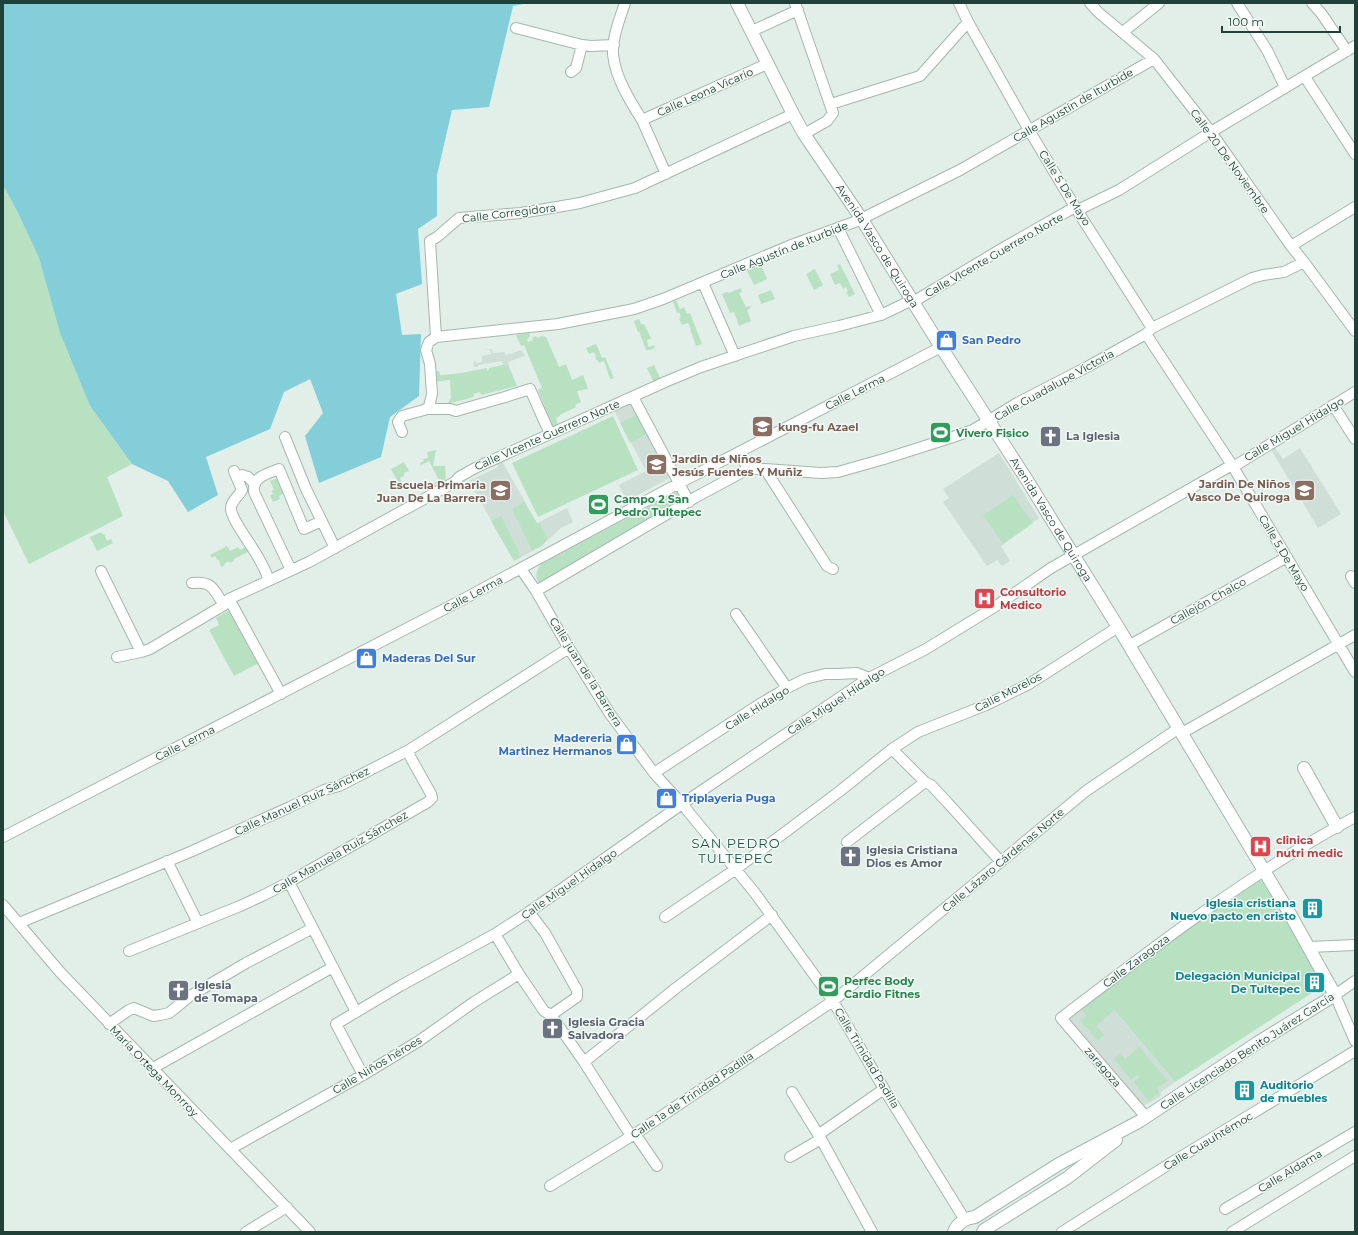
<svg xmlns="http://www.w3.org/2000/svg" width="1358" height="1235" font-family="Montserrat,sans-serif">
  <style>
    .built { fill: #cfded7 }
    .green { fill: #b8e1c2 }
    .water { fill: #83ced9 }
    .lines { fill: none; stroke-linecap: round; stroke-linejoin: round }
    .minor-casing { stroke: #a4b7af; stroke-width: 12 }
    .tertiary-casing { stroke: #a4b7af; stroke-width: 14 }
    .minor { stroke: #fff; stroke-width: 10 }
    .tertiary { stroke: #fff; stroke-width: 12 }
    .labels { text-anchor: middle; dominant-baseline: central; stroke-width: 3; stroke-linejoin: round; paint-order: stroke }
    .street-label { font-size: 11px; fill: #1f4137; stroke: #f3faf6 }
    .shop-label { font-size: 11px; font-weight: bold; fill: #366cbe; stroke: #f3faf6; text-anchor: start }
    .education-label { font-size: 11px; font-weight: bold; fill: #785e54; stroke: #f3faf6; text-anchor: start }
    .leisure-label { font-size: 11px; font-weight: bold; fill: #27864d; stroke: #f3faf6; text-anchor: start }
    .worship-label { font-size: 11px; font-weight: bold; fill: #5b616d; stroke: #f3faf6; text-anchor: start }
    .health-label { font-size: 11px; font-weight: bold; fill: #be3a42; stroke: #f3faf6; text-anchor: start }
    .culture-label { font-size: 11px; font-weight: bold; fill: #0d838f; stroke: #f3faf6; text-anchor: end }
    .quarter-label { font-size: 13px; letter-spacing: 1px; fill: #195645; stroke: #f3faf6 }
  </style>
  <rect width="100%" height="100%" fill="#e2eee8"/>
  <path class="built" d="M492,349l1,4 11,-1 2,3 16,-5 3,6 -17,6v2l-5,1 -1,-4 -24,4v2h-4l-1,-4 2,-2 2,2 5,-1v-6l9,-2 -1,-4h-6z
    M631,402l42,74 -46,25 -8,-16 27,-14 -32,-61z
    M1267,443h5l11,16 17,-11 41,66 -23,14z
    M999,453l40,65 -38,28 9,15 -8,5 -5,-6 -10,6 -44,-64 6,-4 -6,-9z
    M502,461l35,62 30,-15 6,14 -12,6 -21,19 -26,14 -45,-80 29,-14 -1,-3z
    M1099,993l76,89 -15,11 1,3 -19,11 -77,-89z"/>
  <path class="green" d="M3,185l15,28 21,45 21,75 30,73 42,58 -25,13 16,39 -94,48 -26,-53z
    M840,264l15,30 -6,3 -3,-5 2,-1 -2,-4 -3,2 -3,-6 -5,2 -5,-11 9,-4 -2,-4z
    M761,265l6,14 -13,6 -7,-14z
    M815,269l8,16 -9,5 -8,-16z
    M741,288l1,4 -3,1 7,14 4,-1 1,2 -4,2 4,11 -12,5 -5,-14 -4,1 -8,-19 5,-2 2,1z
    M771,290l4,9 -14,5 -3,-9z
    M676,300l4,9 4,-2 3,7 3,-1 12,31 -6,2 -6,-17h1l-3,-6 -6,2 -3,-6 2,-2 -2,-5 -2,1 -4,-11z
    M639,319l2,5h3l8,16 -1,-1 -4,1 1,6 2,1 4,-2 1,3 -5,2h-4l-7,-19 -1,1 -4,-11z
    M529,333l1,3 -3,4 1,2 5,-2 -1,-2 4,-2 1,2 5,-2 4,1 13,30 7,-3 6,16 11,-5 5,14 -11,2 4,11 -6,3 1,2 -16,8v1l-4,2 2,7 -5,2 -15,-37 4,-2 -18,-43 -3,1 -5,-11z
    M596,344l6,14 3,-1 9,21 -4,1 -6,-18 -5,2 -2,-3h-1l-1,-2 1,-1 -2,-5 -5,2 -3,-6z
    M508,364l9,22 -36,9 -1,-3 -7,2 1,3 -23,6 -5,3 5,-8 -1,-18 -16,2 1,-10 4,-1 1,4c15,0 31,-4 47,-7v3l2,-1v-2z
    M654,365l6,13 -7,3 -6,-13z
    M638,414l11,19 -19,10 -10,-20z
    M613,416l25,54 -100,47 -26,-54z
    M436,450l-3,16h12l1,17 -13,6 -2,-4 8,-5 -10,-19 -8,4 -1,-2 4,-2 -1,-2 5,-1 -1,-6z
    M404,462l5,9 -5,2v3l-4,2 3,7 -3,1 -9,-17z
    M281,477l3,8 -4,2 3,7 -4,2 1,3 -7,3 -3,-7 3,-1 -1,-3 2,-1 -4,-9z
    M676,492l3,1 3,4v3l-142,84c-6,-5 -4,-14 1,-20z
    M1013,495l20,28 -30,21 -20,-29z
    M524,502l13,21h3l8,16 -8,8 -8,3 -20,-41z
    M501,516l20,41 -7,4 -23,-40z
    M101,532l1,2h2l3,7 4,-2 2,4 -16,8 -7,-14z
    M227,546l3,5 8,-4 2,3 7,-4 3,5 -16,8v2l-4,2 -1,-2 -5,3 1,1 -4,2 -2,-7h-2l-2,-4 -3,2 -2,-3z
    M231,609l30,53 -27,14 -25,-46 10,-5 -3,-7z
    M1262,875l56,98 -11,8 8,10 -140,91 -61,-72 -18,16 8,9 -6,6 -18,-21 6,-5 -6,-8z
    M1139,1047l29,34 -11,7 2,5 -10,8 -16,-19 7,-5 -2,-3 -7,6 -17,-21 6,-5 5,5z"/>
  <path class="water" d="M3,3h525l-15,3 -24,101 -37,3 -15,65v41l-19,13 4,55 -26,10 6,41 19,-1 -2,62 -29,21 -9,40 -62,26 -14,-47 18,-23 -13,-34 -26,13 -14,37 -64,28 12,38 -30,17 -20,-31 -36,-17 -42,-58 -30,-73 -21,-75 -21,-45 -15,-28z"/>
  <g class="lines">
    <defs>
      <path id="minor" d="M625,3c-5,15 -13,35 -12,51 2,23 17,47 29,66l125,-56
        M795,3l38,110 -6,8 -23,13
        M959,3l9,19 61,108 46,77 77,121
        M1090,3l8,9 56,47 57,73 80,114 13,16 51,69
        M1237,3l30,47 18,37
        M1312,3l9,10 26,38
        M516,28l66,17 9,1 23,-1
        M752,31l46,-21
        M1123,32l36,-29
        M571,72l5,-4 6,-23
        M1305,77l50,77
        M831,104l89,-28 48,-54
        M642,120l24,54
        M1078,210l41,-20 92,-58 144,-86
        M838,228l43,87
        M1291,246l64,-39
        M703,283l32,73
        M913,302l90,-54 72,-41
        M1146,334l86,131 123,207
        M436,337l-6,-96 7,-4 22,-19 62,-5 30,-5 29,-5 55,-15 158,-74
        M633,397l56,105
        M1333,405l22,34
        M427,409h23l6,2 49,-14 25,-8 20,45
        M402,432l-4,-10 4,-6 22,-6 5,-3 3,-13 -2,-30 -4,-14 3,-8 7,-5 122,-13 76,-15 29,-10 126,-53 68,-25 103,-51 194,-111
        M285,437l21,52 29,59
        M739,452l9,17
        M1233,467l122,-75
        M765,469l62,97 6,3
        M234,471l8,19c-3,6 -11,11 -11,18 -1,10 22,39 27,49 4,7 8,15 11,23
        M237,478l5,-3 6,2 6,6
        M521,569l15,22 31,54 43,69 44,59 28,31 73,89 78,108 51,88 81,131
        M291,570l-37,-78c-2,-16 14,-18 25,-23l25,60 18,-8
        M101,571l40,81
        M1351,576l4,7
        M192,583c21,-2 21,6 32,22
        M536,591l160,-94 52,-28h17l56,4 17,-1 46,-13 66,-21 23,-8 46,-28 68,-35 59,-33 6,-6 100,-50 11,-3 21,-3 20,-10
        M229,599l52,95
        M736,614l51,74
        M1130,645l157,-88
        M117,657l24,-5 9,-3 74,-44 5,-6 80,-37 115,-63 31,-17 4,-5 18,-10 188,-85 36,-15 93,-31 45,-10 42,-11 31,-15
        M1182,733l173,-98
        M892,749l33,33 6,3 16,17 54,60
        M654,773l106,-69 27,-16 18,-9 20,-5h13l19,-1 12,5
        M3,837l455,-235 212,-114 271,-141
        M847,842l78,-60
        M167,861l31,62
        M289,882l67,130
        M3,905l57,67 250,260
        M529,912l16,21 32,57v7l-26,18
        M665,917l71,-48 104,-78 52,-42 26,-17 68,-27 43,-21 89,-57
        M19,923l171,-71 100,-45 34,-17 15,-4 70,-36 160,-102
        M495,934l24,40 25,37 7,4 33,47 47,74
        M1309,947l46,-2
        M129,951l111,-45 24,-11 25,-13 139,-80 4,-4 -1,-4 -24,-43
        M1355,981l-20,14 20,46
        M109,1024l20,-14 5,-2 19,8 7,-1 9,-2 21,-17 56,-33 67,-35
        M584,1062l92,-74 96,-73
        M153,1068l180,-101
        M363,1075l-27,-51 64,-38 95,-52 34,-22 153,-108 187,-126 57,-29 70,-43 55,-38 181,-103
        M792,1092l29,47 51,93
        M1146,1117l-85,-99c94,-72 189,-145 294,-201
        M635,1134l22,32
        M818,1135l66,-46
        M230,1149l133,-74 56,-34 55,-39 45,-28
        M790,1157l31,-18
        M550,1186l85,-52 198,-133 253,-210 93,-63
        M1225,1209l130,-77
        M246,1232l41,-25
        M1062,1232l112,-71 181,-110
        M1232,1232l123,-76"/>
      <g id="tertiary">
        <path id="s1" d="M737,3l56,111 11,20 57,84 80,129 86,133 91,147 172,287 45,81 -78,48 -117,78 -81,43 -84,53c-9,1 -18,6 -21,15"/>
        <path d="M1304,768l33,59"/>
        <path d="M983,1232l1,-2 83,-52 49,-38"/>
      </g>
    </defs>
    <use href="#minor" class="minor-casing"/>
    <use href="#tertiary" class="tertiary-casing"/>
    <use href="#minor" class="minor"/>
    <use href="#tertiary" class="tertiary"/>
  </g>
  <defs>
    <symbol id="shop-square" viewBox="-11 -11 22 22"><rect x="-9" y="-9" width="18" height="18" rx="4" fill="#3f7fe0" stroke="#f3faf6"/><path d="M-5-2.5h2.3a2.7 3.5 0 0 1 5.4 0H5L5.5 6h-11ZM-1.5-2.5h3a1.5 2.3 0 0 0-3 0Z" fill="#fff"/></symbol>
    <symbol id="school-square" viewBox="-11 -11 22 22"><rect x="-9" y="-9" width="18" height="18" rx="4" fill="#8d6e63" stroke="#f3faf6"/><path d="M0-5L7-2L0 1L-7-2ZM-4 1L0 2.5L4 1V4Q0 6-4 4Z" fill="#fff"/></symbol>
    <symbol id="stadium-square" viewBox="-11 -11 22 22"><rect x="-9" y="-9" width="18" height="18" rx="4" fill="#2e9e5b" stroke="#f3faf6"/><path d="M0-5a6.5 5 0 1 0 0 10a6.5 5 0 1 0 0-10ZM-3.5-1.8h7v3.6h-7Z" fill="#fff"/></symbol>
    <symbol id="church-square" viewBox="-11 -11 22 22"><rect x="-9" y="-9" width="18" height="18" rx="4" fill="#6b7280" stroke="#f3faf6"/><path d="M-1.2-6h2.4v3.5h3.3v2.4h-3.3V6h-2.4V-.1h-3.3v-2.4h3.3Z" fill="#fff"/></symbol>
    <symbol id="hospital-square" viewBox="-11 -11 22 22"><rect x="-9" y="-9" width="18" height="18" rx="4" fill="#e0444e" stroke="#f3faf6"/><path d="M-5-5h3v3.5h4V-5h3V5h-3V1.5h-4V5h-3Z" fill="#fff"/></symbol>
    <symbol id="building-square" viewBox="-11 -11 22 22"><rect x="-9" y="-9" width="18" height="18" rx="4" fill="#0f9aa8" stroke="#f3faf6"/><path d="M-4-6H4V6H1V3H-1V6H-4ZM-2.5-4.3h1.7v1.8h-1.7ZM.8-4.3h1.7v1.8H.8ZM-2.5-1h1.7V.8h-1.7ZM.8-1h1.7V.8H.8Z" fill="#fff"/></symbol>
  </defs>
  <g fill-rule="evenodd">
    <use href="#shop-square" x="934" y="328" width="25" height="25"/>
    <use href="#school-square" x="750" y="414" width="25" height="25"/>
    <use href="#stadium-square" x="928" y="420" width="25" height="25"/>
    <use href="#church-square" x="1038" y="424" width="25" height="25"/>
    <use href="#school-square" x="644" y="452" width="25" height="25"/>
    <use href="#school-square" x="1292" y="478" width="25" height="25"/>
    <use href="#school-square" x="488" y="478" width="25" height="25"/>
    <use href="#stadium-square" x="586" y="492" width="25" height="25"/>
    <use href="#hospital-square" x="972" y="586" width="25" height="25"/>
    <use href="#shop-square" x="354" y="646" width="25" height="25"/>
    <use href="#shop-square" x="614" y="732" width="25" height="25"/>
    <use href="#shop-square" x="654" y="786" width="25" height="25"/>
    <use href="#hospital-square" x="1248" y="834" width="25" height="25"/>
    <use href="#church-square" x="838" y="844" width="25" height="25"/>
    <use href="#building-square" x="1300" y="896" width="25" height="25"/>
    <use href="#building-square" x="1302" y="970" width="25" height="25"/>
    <use href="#stadium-square" x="816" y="974" width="25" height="25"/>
    <use href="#church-square" x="166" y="978" width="25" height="25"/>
    <use href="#church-square" x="540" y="1016" width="25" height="25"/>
    <use href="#building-square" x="1232" y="1078" width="25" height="25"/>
  </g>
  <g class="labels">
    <g class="street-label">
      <text transform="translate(705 92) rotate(-24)">Calle Leona Vicario</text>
      <text transform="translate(1073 105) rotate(-30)">Calle Agustín de Iturbide</text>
      <text transform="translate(1230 161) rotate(54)">Calle 20 De Noviembre</text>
      <text transform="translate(1065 188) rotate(58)">Calle 5 De Mayo</text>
      <text transform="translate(509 213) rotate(-7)">Calle Corregidora</text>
      <text stroke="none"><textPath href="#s1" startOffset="281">Avenida Vasco de Quiroga</textPath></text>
      <text transform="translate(784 250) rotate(-22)">Calle Agustín de Iturbide</text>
      <text transform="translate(994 255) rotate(-30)">Calle VIcente Guerrero Norte</text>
      <text transform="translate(1054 385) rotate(-29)">Calle Guadalupe Victoria</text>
      <text transform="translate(855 392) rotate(-27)">Calle Lerma</text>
      <text transform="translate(1294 429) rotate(-31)">Calle Miguel Hidalgo</text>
      <text transform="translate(547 435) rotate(-24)">Calle VIcente Guerrero Norte</text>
      <text stroke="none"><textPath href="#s1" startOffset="605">Avenida Vasco de Quiroga</textPath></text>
      <text transform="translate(1284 553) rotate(59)">Calle 5 De Mayo</text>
      <text transform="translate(473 594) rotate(-28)">Calle Lerma</text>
      <text transform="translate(1208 601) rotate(-29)">Callejón Chalco</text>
      <text transform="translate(586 672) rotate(58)">Calle juan de la Barrera</text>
      <text transform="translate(1008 692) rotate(-27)">Calle Morelos</text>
      <text transform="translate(836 701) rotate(-33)">Calle Miguel Hidalgo</text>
      <text transform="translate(757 708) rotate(-32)">Calle Hidalgo</text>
      <text transform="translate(185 743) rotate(-27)">Calle Lerma</text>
      <text transform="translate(302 801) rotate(-25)">Calle Manuel Ruiz Sánchez</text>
      <text transform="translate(340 852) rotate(-30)">Calle Manuela Ruíz Sánchez</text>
      <text transform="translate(1003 860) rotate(-40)">Calle Lázaro Cárdenas Norte</text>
      <text transform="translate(569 884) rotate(-35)">Calle Miguel Hidalgo</text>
      <text transform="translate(1136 961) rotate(-37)">Calle Zaragoza</text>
      <text transform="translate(1247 1051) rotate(-33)">Calle Licenciado Benito Juárez García</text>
      <text transform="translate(867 1058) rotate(59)">Calle Trinidad Padilla</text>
      <text transform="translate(377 1065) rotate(-31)">Calle Niños héroes</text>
      <text transform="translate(1103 1067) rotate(49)">zaragoza</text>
      <text transform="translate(154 1071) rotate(46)">María Ortega Monrroy</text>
      <text transform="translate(692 1095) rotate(-34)">Calle 1a de Trinidad Padilla</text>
      <text transform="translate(1208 1141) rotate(-31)">Calle Cuauhtémoc</text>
      <text transform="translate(1290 1171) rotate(-31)">Calle Aldama</text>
    </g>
    <g class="shop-label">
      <text x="962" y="340">San Pedro</text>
      <text x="382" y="658">Maderas Del Sur</text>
      <text x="612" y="738" text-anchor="end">Madereria<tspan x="612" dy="13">Martinez Hermanos</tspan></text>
      <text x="682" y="798">Triplayeria Puga</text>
    </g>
    <g class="education-label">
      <text x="778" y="427">kung-fu Azael</text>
      <text x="672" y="459">Jardin de Niños<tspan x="672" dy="13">Jesús Fuentes Y Muñiz</tspan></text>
      <text x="1290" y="484" text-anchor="end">Jardin De Niños<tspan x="1290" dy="13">Vasco De Quiroga</tspan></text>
      <text x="486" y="485" text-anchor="end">Escuela Primaria<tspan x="486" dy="13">Juan De La Barrera</tspan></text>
    </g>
    <g class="leisure-label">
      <text x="956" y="433">Vivero Fisico</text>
      <text x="614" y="499">Campo 2 San<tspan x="614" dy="13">Pedro Tultepec</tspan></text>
      <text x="844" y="981">Perfec Body<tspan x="844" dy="13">Cardio Fitnes</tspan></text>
    </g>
    <g class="worship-label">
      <text x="1066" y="436">La Iglesia</text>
      <text x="866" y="850">Iglesia Cristiana<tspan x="866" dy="13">Dios es Amor</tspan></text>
      <text x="194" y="985">Iglesia<tspan x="194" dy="13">de Tomapa</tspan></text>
      <text x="568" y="1022">Iglesia Gracia<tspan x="568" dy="13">Salvadora</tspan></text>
    </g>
    <g class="health-label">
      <text x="1000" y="592">Consultorio<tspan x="1000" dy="13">Medico</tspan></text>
      <text x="1276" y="840">clinica<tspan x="1276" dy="13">nutri medic</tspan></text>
    </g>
    <g class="culture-label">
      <text x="1296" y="903">Iglesia cristiana<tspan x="1296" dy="13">Nuevo pacto en cristo</tspan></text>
      <text x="1300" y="976">Delegación Municipal<tspan x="1300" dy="13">De Tultepec</tspan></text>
      <text x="1260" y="1085" text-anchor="start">Auditorio<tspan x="1260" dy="13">de muebles</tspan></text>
    </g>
    <g class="quarter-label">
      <text x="736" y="843">SAN PEDRO<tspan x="736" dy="15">TULTEPEC</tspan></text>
    </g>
  </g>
  <rect width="1358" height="1235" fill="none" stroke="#1f4137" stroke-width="8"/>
  <path d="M1222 26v6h118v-6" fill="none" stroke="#1f4137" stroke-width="2"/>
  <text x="1228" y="26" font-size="12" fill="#1f4137" stroke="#f3faf6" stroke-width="3" paint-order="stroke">100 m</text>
</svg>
